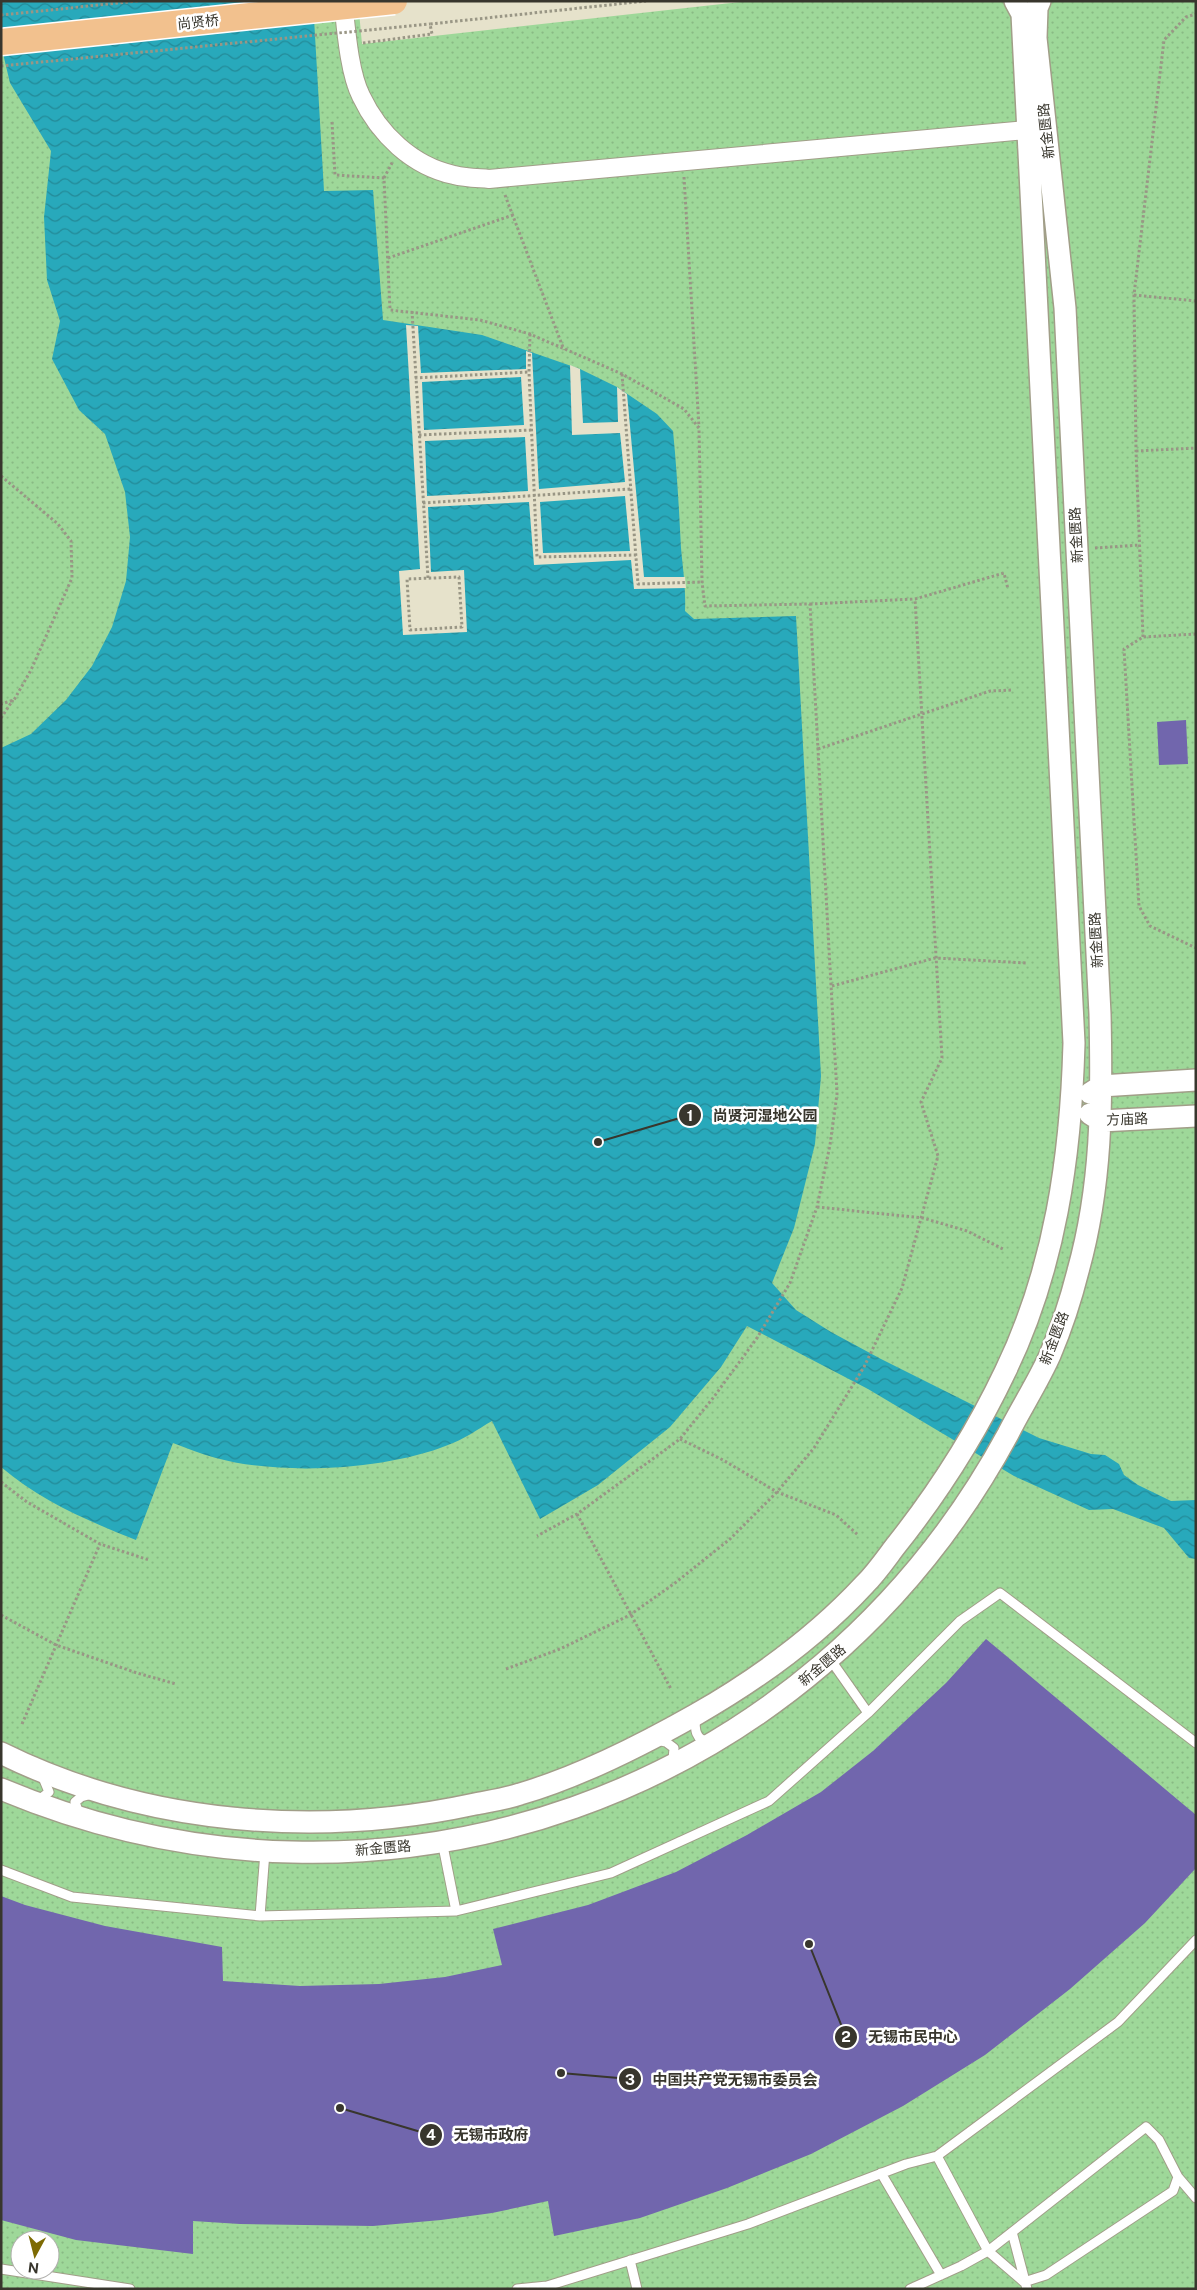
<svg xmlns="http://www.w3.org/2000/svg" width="1197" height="2290" font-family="'Public Sans','Noto Sans SC',sans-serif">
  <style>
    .park { fill: url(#park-dots); fill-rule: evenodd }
    .water { fill: url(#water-waves) }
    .pier { fill: #e6e2cb; fill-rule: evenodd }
    .building { fill: #7166ad }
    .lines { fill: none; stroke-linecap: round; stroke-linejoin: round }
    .service-casing { stroke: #a19e88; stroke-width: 11 }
    .minor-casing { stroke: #a19e88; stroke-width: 20 }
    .tertiary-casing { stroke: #a19e88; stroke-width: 24 }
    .path { stroke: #999685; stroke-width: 3; stroke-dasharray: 2.5 2.5; stroke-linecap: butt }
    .service { stroke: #fff; stroke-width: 9 }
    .minor { stroke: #fff; stroke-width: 18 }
    .tertiary { stroke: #fff; stroke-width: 21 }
    .primary-bridge-casing { stroke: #fff; stroke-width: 29; stroke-linecap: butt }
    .path-bridge { stroke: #999685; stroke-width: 3; stroke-dasharray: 2.5 2.5; stroke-linecap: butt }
    .primary-bridge { stroke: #f2c18e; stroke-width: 26 }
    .labels { text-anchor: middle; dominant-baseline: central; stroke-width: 5; stroke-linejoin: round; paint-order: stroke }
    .street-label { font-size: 14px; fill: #38362d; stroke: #fff }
    .leader { fill: none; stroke: #38362d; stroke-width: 2 }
    .callout-dot { fill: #38362d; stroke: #fff; stroke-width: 2 }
    .mark-label { font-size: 15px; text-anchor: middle; font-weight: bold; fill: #fff }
    .callout-label { font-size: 15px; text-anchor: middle; font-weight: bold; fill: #38362d; stroke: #fff; stroke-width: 5; stroke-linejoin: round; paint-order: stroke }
  </style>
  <defs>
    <pattern id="park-dots" width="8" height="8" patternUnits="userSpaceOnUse" patternTransform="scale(1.25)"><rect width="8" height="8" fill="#9ed899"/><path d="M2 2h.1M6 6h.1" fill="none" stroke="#89ba84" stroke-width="1.8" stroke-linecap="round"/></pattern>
    <pattern id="water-waves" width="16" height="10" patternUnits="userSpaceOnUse" patternTransform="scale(1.25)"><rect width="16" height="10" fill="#28a9bb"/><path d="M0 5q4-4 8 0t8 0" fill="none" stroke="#238a98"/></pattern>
  </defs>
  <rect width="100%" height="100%" fill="#e6e2cb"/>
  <path class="park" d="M1,1h357l4,43 387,-43h447v2288h-1195zM20,2240h30v30h-30z"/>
  <path class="water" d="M1,1h312l11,190 49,-1 10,130 99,15 98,34 37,18 40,27 16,17c4,40 6,78 8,117 2,22 5,41 4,63l9,8 102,-3 25,460 -6,68 -21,84 -22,55 24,27 35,22 50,27 158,79 52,16 14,1 14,9 5,11 14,10 33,16 25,-1v59l-7,-1 -25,-30 -51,-19 -24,1 -75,-34 -146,-87 -121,-63 -26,41 -51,60 -72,58 -58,34 -48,-98c-14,8 -29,19 -44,24 -62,25 -167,31 -232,13 -15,-4 -29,-10 -43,-15l-37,97c-48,-19 -95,-39 -135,-73v-719l30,-14 35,-34 26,-34 20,-39 14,-46 4,-44 -5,-45 -20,-58 -26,-24 -27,-51 8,-38 -13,-41 -3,-63 7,-66 -41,-68 -9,-38z"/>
  <path class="pier" d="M406,325l12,1 3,47 105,-4v-18l6,2 7,136 86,-7 -5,-49 -48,2 -2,-70 10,4 3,54 35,-1 -1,-35 10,7 17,183h41l1,11 -52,1 -3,-29 -97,5 -5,-63 -101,5 3,65 33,-2 3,62 -64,3 -4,-64 21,-2zM521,377l3,48 -100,5 -2,-48zM525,437l3,54 -101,5 -2,-55zM625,496l5,55 -87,2 -3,-51z"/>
  <path class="building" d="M1186,720l2,44 -29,1 -2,-43z
    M986,1639l210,176v53l-51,55 -75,66 -85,66 -82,51 -92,48 -84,34 -87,30 -86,18 -6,-35 -56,12 -51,7 -68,6 -133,-2 -47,-3v33l-117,-14 -75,-20v-324l24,9 80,21 117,21 1,34 77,5 79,-2 66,-7 57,-12 -9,-36 95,-24 88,-33 71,-37 74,-43 52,-41 73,-68z"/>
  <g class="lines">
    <defs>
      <path id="service" d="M830,1659l38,54
        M695,1715c0,12 -1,26 14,26
        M657,1740l9,2 8,6 -1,12
        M40,1799l9,-7 -7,-17
        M78,1811l-3,-9 6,-5 11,-3
        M442,1841l14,70
        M1,1870l71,27 188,19 196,-5 155,-38 158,-72 99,-88 92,-92 40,-28 196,150
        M260,1916l5,-64
        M881,2173l60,102
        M1178,2177l-5,14 -127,84 -22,7 -36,-31 158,-124 13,13 19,37 18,21
        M1012,2232l15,57
        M630,2260l7,29
        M1,2269l129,20
        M517,2289l30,-3 201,-62 158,-60 31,-8 181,-134 78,-82
        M910,2289l51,-23 27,-15 -51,-95"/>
      <path id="minor" d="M343,1c3,27 6,71 18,95 18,38 51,70 93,79 12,3 24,3 35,4l538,-49"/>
      <path id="tertiary" d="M1090,1093l11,-7 95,-6
        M1090,1114l11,7 95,-5
        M1,1753c145,72 317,85 474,51 15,-3 30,-5 45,-10 59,-17 122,-49 175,-79 63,-36 121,-78 170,-131 11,-11 20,-24 29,-36 44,-55 81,-113 111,-176 50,-103 66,-216 69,-329l-52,-1029 -7,-13
        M1,1789c381,160 811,8 1007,-355 13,-26 30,-52 42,-79 11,-26 21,-56 28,-84 24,-86 24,-168 22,-257l-35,-706 -29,-270 1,-30 3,-7"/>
    </defs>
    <use href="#service" class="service-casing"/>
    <use href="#minor" class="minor-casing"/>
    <use href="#tertiary" class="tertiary-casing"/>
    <path class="path" d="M1,15l137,-14
      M363,43l69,-9 -2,-10 216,-23
      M332,122l3,53 49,3 6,132 90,10 50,14 92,40 62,35 15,19 3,154 3,24 105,-2 27,490 -7,51 -13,62 -27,76 -33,55 -44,60 -33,41 -103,75 -40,22
      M684,177l15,250
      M384,178l9,-17
      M505,195l59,155
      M388,258l125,-43
      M1134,295l62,6
      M412,311l16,267
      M530,334l-1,38 8,185 99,-2
      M622,374l16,210 64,-2
      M415,378l114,-6
      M419,435l113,-5
      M1136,451l60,-3
      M1,476l57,48 13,17 1,37 -41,92 -17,30 -13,4
      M423,503l207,-14
      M1095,548l45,-3
      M459,577l3,50 -52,3 -3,-51z
      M810,604l105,-5 89,-26 4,16
      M1196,634l-53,3 -19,12 15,257 11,20 46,22
      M1143,637l-7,-186 -2,-156 30,-255 22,-23 10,-3
      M1,718l12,-18
      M818,749l172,-58 23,-1
      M832,986l103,-28 92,5
      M817,1207l106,11 44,13 38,19
      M680,1439l43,21 54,32 59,23 22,20
      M1,1482l26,20 73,42 49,16
      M577,1514l94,175
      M1,1615l55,30 81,28 39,11
      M506,1669l54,-20 70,-34 45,-32 55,-44 47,-47 37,-44 50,-81 38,-79 36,-132 -17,-54 21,-44 -27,-459
      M22,1724l78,-180"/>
    <use href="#service" class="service"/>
    <use href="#minor" class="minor"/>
    <use href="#tertiary" class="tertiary"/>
    <defs>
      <path id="primary-bridge" d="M1,42l393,-41"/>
    </defs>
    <use href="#primary-bridge" class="primary-bridge-casing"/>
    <path class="path-bridge" d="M1,66l429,-42"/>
    <use href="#primary-bridge" class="primary-bridge"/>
  </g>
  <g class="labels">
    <g class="street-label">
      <text transform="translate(198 22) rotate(-6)">尚贤桥</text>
      <text transform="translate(1046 131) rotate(-96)">新金匮路</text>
      <text transform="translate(1076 535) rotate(-93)">新金匮路</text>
      <text transform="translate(1096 940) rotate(-93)">新金匮路</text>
      <text transform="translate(1127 1119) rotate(-2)">方庙路</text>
      <text transform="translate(1054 1338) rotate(-69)">新金匮路</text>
      <text transform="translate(822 1665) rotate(-40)">新金匮路</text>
      <text transform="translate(383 1848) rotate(-5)">新金匮路</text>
    </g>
  </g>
  <path class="leader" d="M598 1142L690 1115M809 1944L846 2037M561 2073L630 2079M340 2108L431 2135"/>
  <g class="callout-dot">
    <circle cx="598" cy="1142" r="5"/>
    <circle cx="809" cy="1944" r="5"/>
    <circle cx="561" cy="2073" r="5"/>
    <circle cx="340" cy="2108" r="5"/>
    <circle cx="690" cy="1115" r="12"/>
    <circle cx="846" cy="2037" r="12"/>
    <circle cx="630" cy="2079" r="12"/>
    <circle cx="431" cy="2135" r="12"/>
  </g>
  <g class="mark-label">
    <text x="690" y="1121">1</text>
    <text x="846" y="2042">2</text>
    <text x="630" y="2085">3</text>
    <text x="431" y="2140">4</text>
  </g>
  <g class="callout-label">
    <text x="765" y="1121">尚贤河湿地公园</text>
    <text x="913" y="2042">无锡市民中心</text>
    <text x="735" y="2085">中国共产党无锡市委员会</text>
    <text x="491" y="2140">无锡市政府</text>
  </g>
  <rect width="1197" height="2290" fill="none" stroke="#38362d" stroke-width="5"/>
  <g transform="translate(35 2255) rotate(187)"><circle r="24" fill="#ffffff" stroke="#afafab"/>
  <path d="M0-4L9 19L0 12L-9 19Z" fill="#7e6b03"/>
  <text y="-8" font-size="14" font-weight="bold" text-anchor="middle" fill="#38362d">N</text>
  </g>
</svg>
